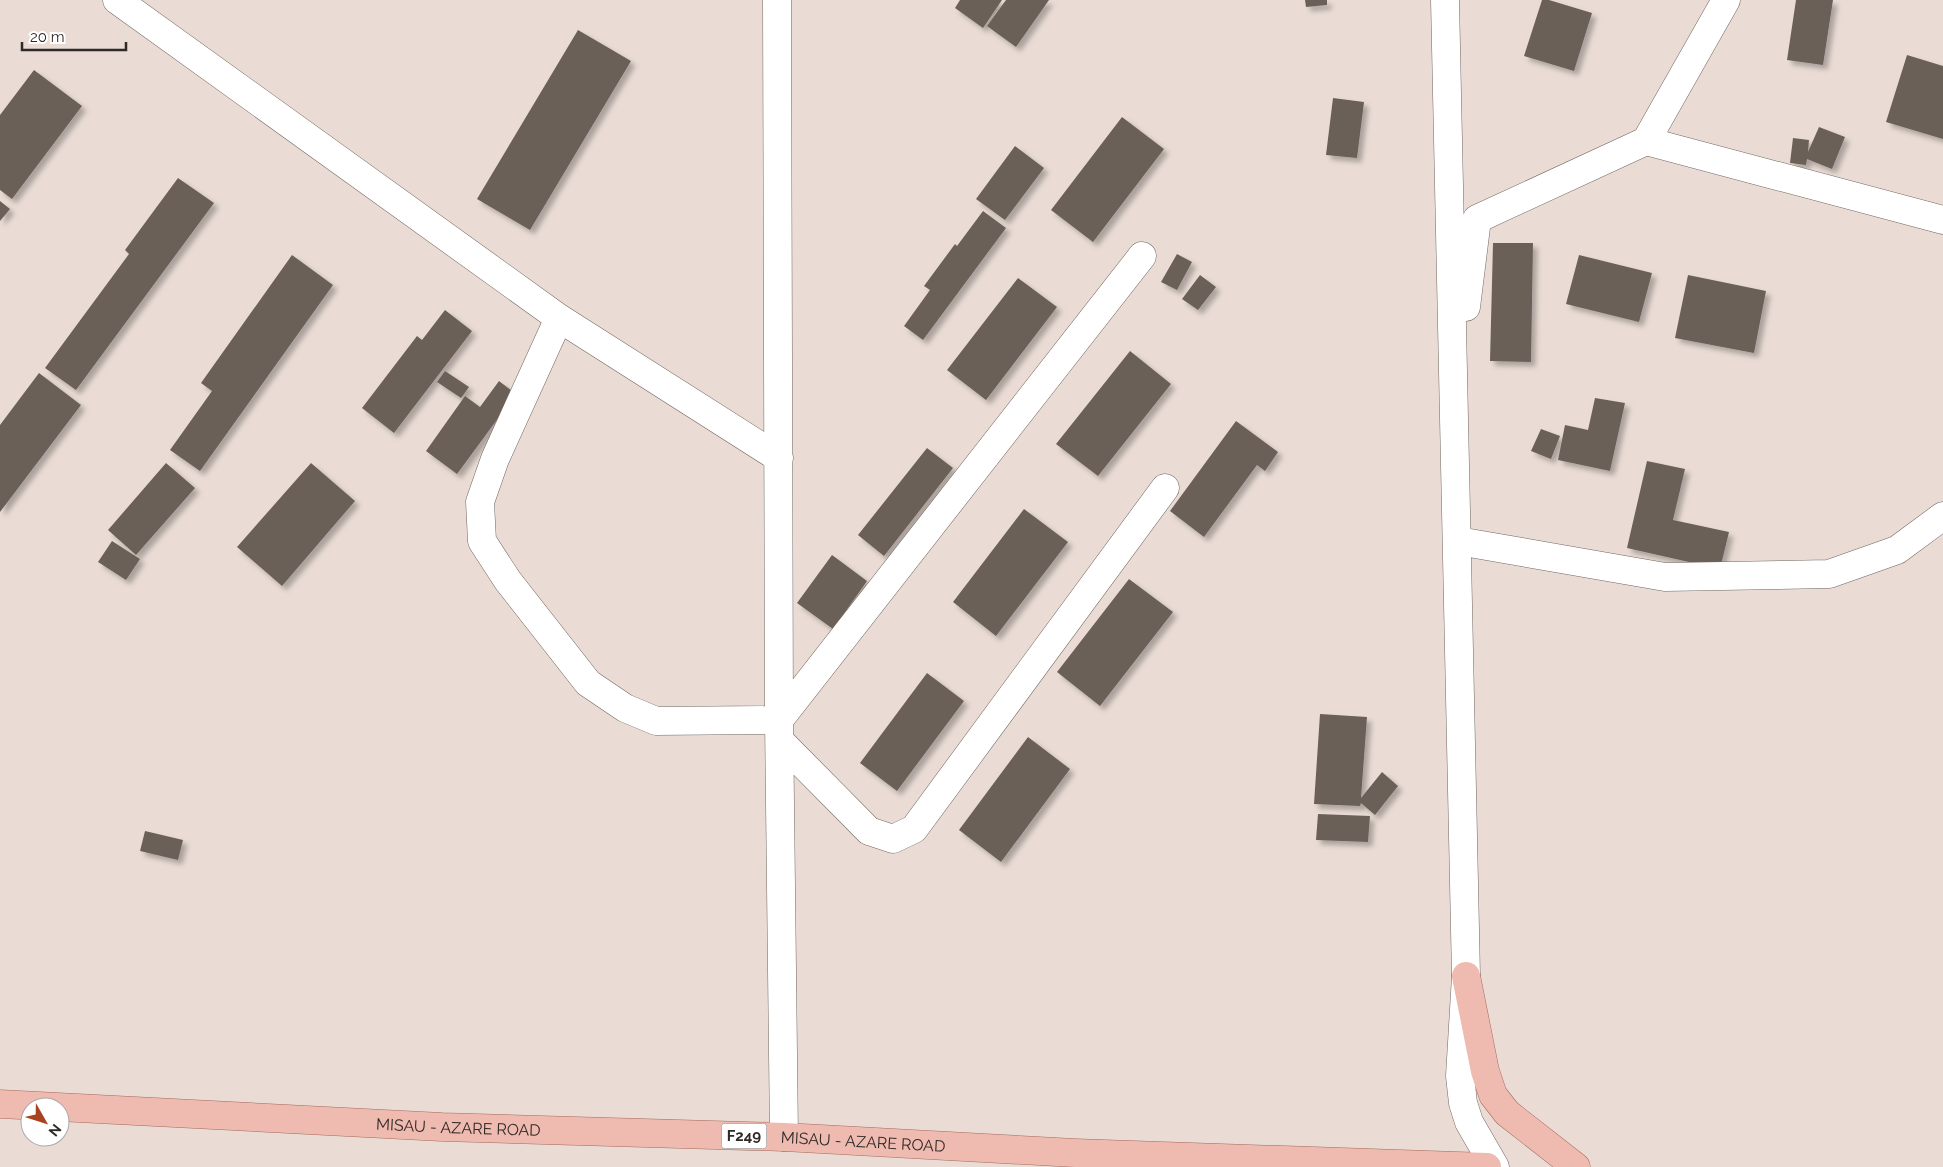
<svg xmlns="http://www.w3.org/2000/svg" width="1943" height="1167" font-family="Raleway,sans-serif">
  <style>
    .building { fill: #6b6059; filter: url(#shadow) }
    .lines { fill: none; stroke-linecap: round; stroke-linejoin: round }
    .minor-casing { stroke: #726760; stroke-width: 29 }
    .major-casing { stroke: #a56a5d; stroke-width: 29 }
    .minor { stroke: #fff; stroke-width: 28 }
    .major { stroke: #efbaaf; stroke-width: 28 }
    .labels { text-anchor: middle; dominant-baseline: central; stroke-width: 5; stroke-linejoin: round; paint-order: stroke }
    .shield { fill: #fff; stroke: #6d6a68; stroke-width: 1 }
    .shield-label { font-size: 15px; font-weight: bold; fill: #2f2a27 }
    .street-label { font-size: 16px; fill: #2f2a27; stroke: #fff }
  </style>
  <defs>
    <filter id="shadow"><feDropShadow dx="4.5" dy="4.5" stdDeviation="2.5" flood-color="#0004"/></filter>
  </defs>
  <rect width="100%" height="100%" fill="#eadcd5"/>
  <path class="building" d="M960,0h42l-19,28 -28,-20z
    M1006,0h43l-33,47 -29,-21z
    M1305,0h22v5l-21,2z
    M1542,0h7l43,13 -18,58 -50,-15z
    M1796,0h37l-10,65 -36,-5z
    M578,30l53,31 -101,169 -53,-31z
    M1907,55l36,11v73l-57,-17z
    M34,70l48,36 -70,93 -12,-9v-75z
    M1333,98l31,4 -7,56 -31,-3z
    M1122,117l42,32 -71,93 -42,-32z
    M1819,127l26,10 -13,32 -25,-10 -1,6 -16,-2 3,-25 16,2 -1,12z
    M1015,146l29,22 -39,52 -29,-21z
    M178,178l36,25 -138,187 -31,-22 84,-114 -4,-4z
    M0,201l10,8 -10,12z
    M983,211l23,17 -83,112 -19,-14 26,-36 -6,-4 31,-42 2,2z
    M1493,243h40l-2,119 -41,-1z
    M1177,254l15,8 -15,28 -16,-8z
    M292,255l41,30 -133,186 -30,-21 42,-59 -11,-8z
    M1579,255l73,18 -13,49 -73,-18z
    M1200,275l16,12 -18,23 -16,-11z
    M1688,275l78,16 -12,62 -79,-15z
    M1018,278l39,29 -71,93 -39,-30z
    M445,310l27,21 -78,102 -32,-25 55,-72 5,4z
    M1130,351l41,33 -73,92 -42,-32z
    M445,371l24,16 -8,11 -24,-16z
    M39,373l42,32 -81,107v-87z
    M499,381l17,13 -59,80 -31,-23 39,-55 15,11z
    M1595,398l30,5 -15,68 -52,-11 7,-35 23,5z
    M1236,421l42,31 -13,19 -8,-6 -53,72 -34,-26z
    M1541,429l19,7 -9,23 -20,-8z
    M927,448l26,20 -69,88 -26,-21z
    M1647,461l38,8 -12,51 56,12 -9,37 -93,-21z
    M166,463l29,25 -59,67 -28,-25z
    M311,463l44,38 -73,85 -45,-39z
    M1024,509l44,33 -72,94 -43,-34z
    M112,541l28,18 -14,21 -28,-18z
    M832,555l35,26 -34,48 -36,-26z
    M1129,579l44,33 -73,94 -43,-34z
    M927,673l37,28 -67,90 -37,-28z
    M1320,714l47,3 -6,81 21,-26 16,14 -23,29 -14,-12 -1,3 -46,-2z
    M1028,737l42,32 -69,93 -42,-32z
    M1318,814l52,2 -2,26 -52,-2z
    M145,831l38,9 -5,20 -38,-9z"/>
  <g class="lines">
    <defs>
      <path id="minor" d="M117,0l442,318
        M777,0l2,720 5,417
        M1445,0l21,976 -6,100 3,27 6,19 26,45
        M1646,141l297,79
        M1466,307l11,-88 169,-78 80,-141
        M779,458l-220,-140 -64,141 -15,43 2,39 26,40 80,102 37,25 31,13 123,-1 363,-464
        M1458,541l207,36 164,-3 68,-24 46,-34
        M780,741l89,90 24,8 21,-10 251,-341"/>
      <g id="major">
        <path d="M1466,976l19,95 8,24 14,18 69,54"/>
        <path id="s1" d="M0,1104l442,23 342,10 291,16 412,14"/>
      </g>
    </defs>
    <use href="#minor" class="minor-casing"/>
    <use href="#major" class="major-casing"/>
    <use href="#minor" class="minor"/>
    <use href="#major" class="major"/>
  </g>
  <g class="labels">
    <rect class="shield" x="721.5" y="1123.5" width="45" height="25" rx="4"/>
    <g class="shield-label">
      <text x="744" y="1136">F249</text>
    </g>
    <g class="street-label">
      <text stroke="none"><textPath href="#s1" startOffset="459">MISAU - AZARE ROAD</textPath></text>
      <text stroke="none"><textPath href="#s1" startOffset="864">MISAU - AZARE ROAD</textPath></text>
    </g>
  </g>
  <g transform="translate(45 1122) rotate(129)"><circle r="24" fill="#ffffff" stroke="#acaaa9"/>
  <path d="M0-4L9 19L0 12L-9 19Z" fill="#a9421e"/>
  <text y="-8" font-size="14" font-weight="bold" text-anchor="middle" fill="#2f2a27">N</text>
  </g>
  <path d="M22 42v8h104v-8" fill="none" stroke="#2f2a27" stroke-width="2.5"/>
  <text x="30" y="42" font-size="15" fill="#2f2a27" stroke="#ffffff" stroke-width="4" paint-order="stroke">20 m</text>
</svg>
